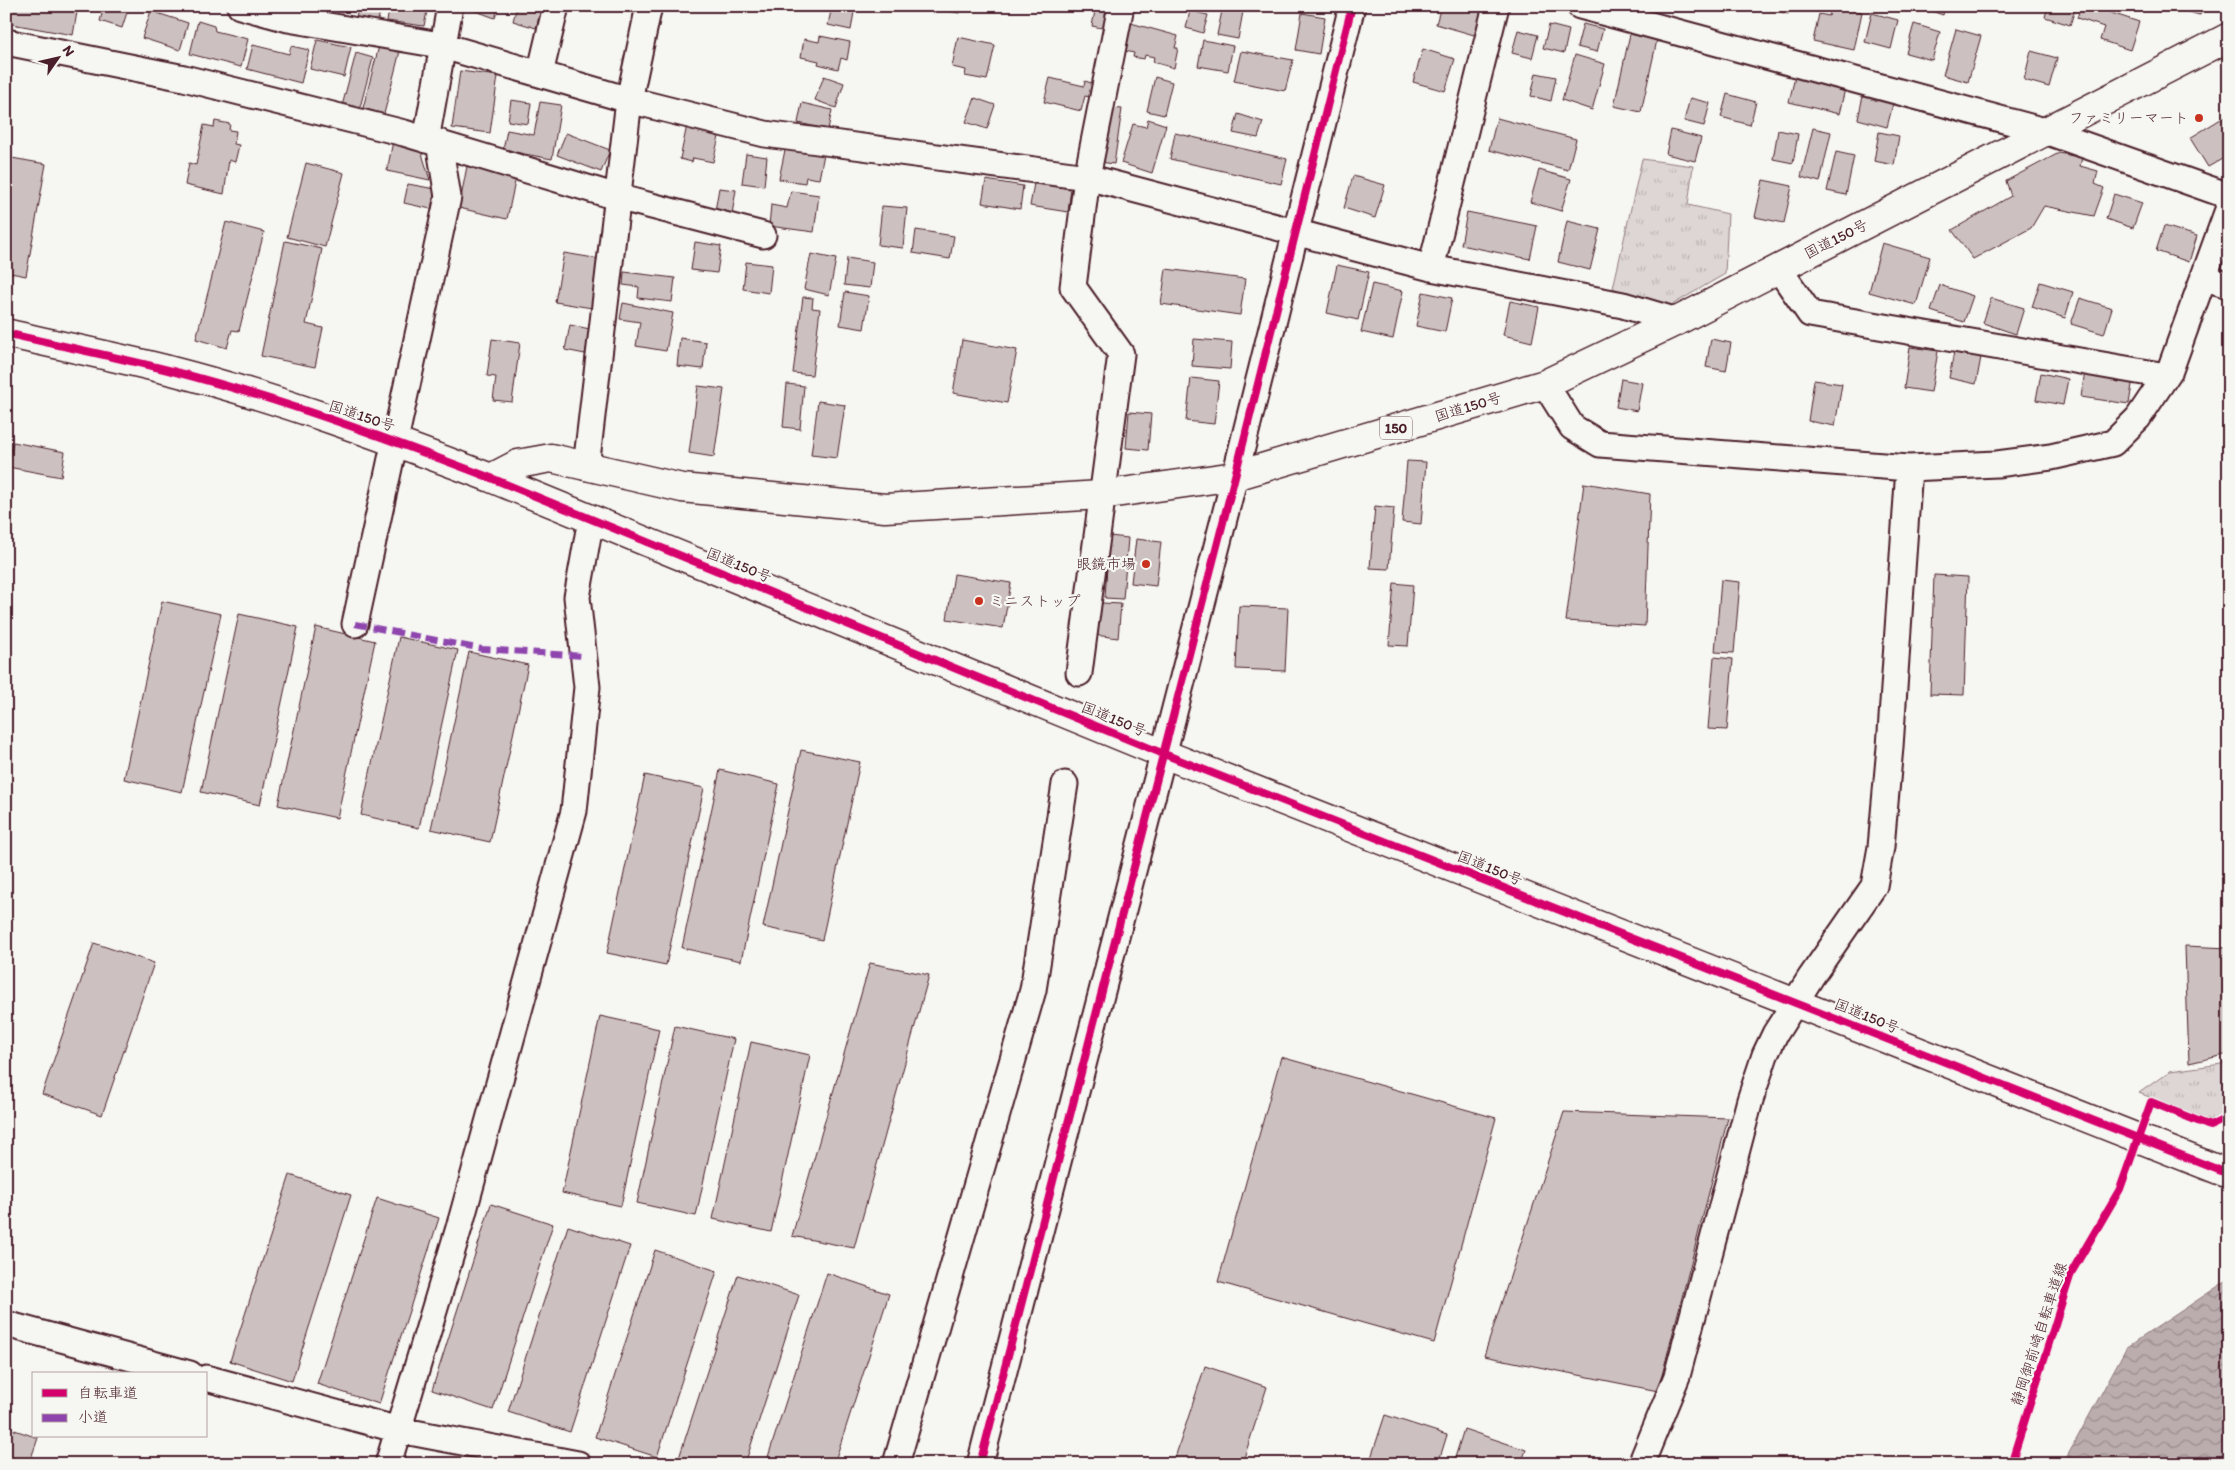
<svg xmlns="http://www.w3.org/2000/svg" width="2235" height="1470" font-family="Itim,'Klee One',sans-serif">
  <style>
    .grass { fill: url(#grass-tufts); stroke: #947a80 }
    .water { fill: url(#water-waves); stroke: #8e747a }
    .building { fill: #ccc1c0; stroke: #4a1f2b }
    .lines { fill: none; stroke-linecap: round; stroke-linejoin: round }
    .minor-casing { stroke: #4a1f2b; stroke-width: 29 }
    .highway-casing { stroke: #4a1f2b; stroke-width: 31 }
    .minor { stroke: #f6f6f2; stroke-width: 25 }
    .highway { stroke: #f6f6f2; stroke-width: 28 }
    .quiet { stroke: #8e44ad; stroke-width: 6; stroke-dasharray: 12 6; stroke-linecap: butt }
    .cycleway-casing { stroke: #f6f6f2; stroke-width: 11 }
    .cycleway { stroke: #d6006c; stroke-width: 8 }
    .poi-dot { fill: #c8321e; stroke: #f6f6f2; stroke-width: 2 }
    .labels { text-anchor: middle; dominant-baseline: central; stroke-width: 4.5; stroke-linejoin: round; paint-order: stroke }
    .shield { fill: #f6f6f2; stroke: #7e6067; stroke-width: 1 }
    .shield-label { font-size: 14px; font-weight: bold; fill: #4a1f2b }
    .poi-label { font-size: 15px; fill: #4a1f2b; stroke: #f6f6f2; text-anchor: end }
    .street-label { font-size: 15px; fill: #4a1f2b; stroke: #f6f6f2 }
  </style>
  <defs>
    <pattern id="grass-tufts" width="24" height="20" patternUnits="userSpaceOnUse" patternTransform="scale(1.25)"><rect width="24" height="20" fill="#ddd6d5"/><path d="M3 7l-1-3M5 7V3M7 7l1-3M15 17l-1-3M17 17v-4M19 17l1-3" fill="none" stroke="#bfb7b7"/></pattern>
    <pattern id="water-waves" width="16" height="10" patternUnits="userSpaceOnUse" patternTransform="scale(1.25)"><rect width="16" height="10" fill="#bbadae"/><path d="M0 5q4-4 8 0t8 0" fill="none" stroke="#9a8c8e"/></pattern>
  </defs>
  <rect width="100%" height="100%" fill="#f6f6f2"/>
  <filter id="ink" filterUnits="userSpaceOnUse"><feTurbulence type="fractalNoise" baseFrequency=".02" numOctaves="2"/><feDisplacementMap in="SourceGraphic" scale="10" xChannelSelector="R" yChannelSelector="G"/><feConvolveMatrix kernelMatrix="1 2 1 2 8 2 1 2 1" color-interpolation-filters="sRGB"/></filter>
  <g filter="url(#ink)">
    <path class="grass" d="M1642,159l51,7 -5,39 40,9 -3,60 -60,35 -52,-21z
      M2229,1063v65l-90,-35 31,-22z"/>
    <path class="water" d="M2229,1279v185h-166l63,-116z"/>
    <path class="building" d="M8,6h61l-1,4 9,2 -4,23 -67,-12z
      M104,6h25l-7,22 -22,-7z
      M359,6h23l-5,17 -21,-6z
      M390,6h38l-4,20 -37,-5z
      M462,6h37l-4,12z
      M517,6h25l-6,22 -23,-7z
      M832,6h23l-4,24 -23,-5z
      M943,6h18l-2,7 -16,-3z
      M1096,6h16l-5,23 -15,-3z
      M1223,6h21l-6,33 -21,-4z
      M1441,6h49l-9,31 -45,-13z
      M1762,6h28l-2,8z
      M1831,6l31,6 -8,38 -41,-9 6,-27 10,2z
      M1917,6h28l-2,9z
      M2048,6h28l-6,19 -25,-8z
      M2081,6h9l49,16 -9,28 -30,-10 4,-13 -27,-9z
      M2164,6h40l-4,9z
      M151,11l37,12 -8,27 -38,-12z
      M1190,11l18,4 -5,18 -17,-5z
      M1302,13l23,4 -6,37 -23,-4z
      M1872,13l26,7 -7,29 -26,-7z
      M198,21l16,5 1,5 33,8 -7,28 -51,-13z
      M1127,22l51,14 -3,12h3l-4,20 -21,-6 1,-5 -9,-2 -1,4 -11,-2 1,-4 -13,-3z
      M1583,24l20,5 -6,23 -20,-5z
      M1914,24l26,8 -8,28 -26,-7z
      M1549,25l20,5 -5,23 -21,-5z
      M1956,29l25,7 -13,46 -25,-7z
      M1518,30l20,5 -6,23 -20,-5z
      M1630,34l27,6 -16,72 -27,-6z
      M820,36l30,6 -3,18 -6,-2 -3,11 -20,-5 1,-3 -18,-4 3,-18 15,3z
      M958,37l37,8 -8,35 -22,-4 1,-6 -14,-3z
      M317,40l34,7 -7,30 -34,-8z
      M1203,40l30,6 -5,25 -30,-5z
      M253,45l36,9 2,-8 18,4 -8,33 -54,-14z
      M379,46l21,5 -16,63 -21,-6z
      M1423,49l32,10 -10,32 -32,-9z
      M1241,51l52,9 -8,31 -51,-10z
      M2031,51l26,7 -8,29 -25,-7z
      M356,53l17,5 -14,53 -17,-5z
      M1575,55l30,9 -13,46 -30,-10z
      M460,71l38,5 -8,57 -38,-5z
      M1536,73l20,4 -5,24 -20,-5z
      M824,76l20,7 -8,25 -21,-8z
      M1155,77l17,5 -8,33 -17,-4z
      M1795,77l50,12 -6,25 -50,-12z
      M1050,78l34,8 1,-5 13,4 -3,13 -10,-2 -4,15 -37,-9z
      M1727,94l29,8 -6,23 -29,-8z
      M1863,96l30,8 -6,23 -29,-8z
      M975,98l20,7 -8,24 -21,-7z
      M1690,98l20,5 -6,23 -20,-5z
      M511,100l20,3 -3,21 -20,-3z
      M540,102l21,3 -9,54 -49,-9 4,-20 27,5z
      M802,103l30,7 -4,19 -30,-6z
      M1108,108l14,1 -8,55 -14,-2z
      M1238,114l25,8 -5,16 -25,-5z
      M2229,114v41l-21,12 -18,-29z
      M1497,118l79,21 -8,31 -79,-20z
      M1148,119l18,6 -14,48 -31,-10 12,-39 13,3z
      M215,121l15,3 -1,6 7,1 -2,13 5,1 -4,17 -6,-2 -5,34 -39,-9 4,-22 7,2 8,-40 10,2z
      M687,125l33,7 -7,30 -20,-4 -1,4 -12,-3z
      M1813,128l18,4 -11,50 -19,-5z
      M1671,130l30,8 -6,23 -29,-7z
      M1778,130l20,4 -5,29 -20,-4z
      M1879,132l20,4 -5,29 -20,-4z
      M566,133l44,17 -9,22 -44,-17z
      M1175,133l112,26 -6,25 -111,-25z
      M393,141l27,6 10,33 -43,-9z
      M774,147l51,2 -6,30 -13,-2 -1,6 -26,-4 6,-29z
      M1836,152l18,4 -8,39 -19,-4z
      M2059,153l23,5 -2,8 18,5 -3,13 9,4 -10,28 -50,-10 -13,22 -58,31 -21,-29 59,-34 -5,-15z
      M746,154l21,3 -3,29 -22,-3z
      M6,157l40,7 -20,112 -20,-4z
      M306,163l38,10 -19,74 -38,-10z
      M467,166l49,11 -9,42 -48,-11z
      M1539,170l32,9 -10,32 -31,-9z
      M1353,176l32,9 -10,33 -31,-10z
      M986,180l37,6 -3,23 -38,-6z
      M1763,180l29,6 -8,37 -29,-6z
      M1034,183l37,6 -3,23 -38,-6z
      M408,184l27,5 -4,20 -27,-6z
      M719,188l17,2 -4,24 -17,-3z
      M791,191l28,4 -5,37 -45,-6 2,-21 16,3z
      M2114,194l28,9 -9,25 -27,-9z
      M882,206l25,2 -4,40 -25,-3z
      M1467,212l70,14 -7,33 -69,-14z
      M1567,221l33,8 -10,41 -32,-8z
      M226,222l38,10 -25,99 -7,-1 -5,18 -31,-9z
      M2164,226l33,10 -8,26 -33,-11z
      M916,230l38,6 -4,23 -37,-6z
      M285,241l37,8 -16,75 17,4 -8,39 -54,-11z
      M695,242l26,4 -4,27 -26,-3z
      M1882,243l48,14 -14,48 -47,-13z
      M564,253l36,6 -8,49 -37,-6z
      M811,254l25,5 -7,36 -25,-6z
      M847,258l26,4 -3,26 -26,-3z
      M746,262l26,3 -3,28 -26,-4z
      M1337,265l32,7 -11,48 -31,-7z
      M1166,269l79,10 -5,36 -79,-11z
      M624,272l51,6 -3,24 -34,-4 1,-11 -16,-2z
      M2040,282l33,10 -8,26 -33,-11z
      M1372,284l31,7 -10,48 -32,-7z
      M1940,285l33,11 -9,26 -33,-11z
      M845,292l24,4 -5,33 -24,-4z
      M1423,292l29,6 -7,34 -29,-6z
      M803,297l10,1 -1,10 8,1 -8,66 -19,-2z
      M1991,298l33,10 -8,26 -33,-11z
      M2080,298l32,10 -8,26 -33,-10z
      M1510,301l29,6 -7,35 -29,-7z
      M623,303l50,10 -7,38 -30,-5 4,-24 -20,-3z
      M570,325l20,4 -5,25 -20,-4z
      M680,338l26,4 -3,27 -26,-3z
      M492,339l28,4 -8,59 -19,-2 3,-23 -9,-1z
      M1194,339l38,3 -2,27 -38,-3z
      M1711,339l20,4 -5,28 -20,-4z
      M962,340l55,10 -10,53 -54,-10z
      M1910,347l28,4 -7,41 -27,-4z
      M1954,352l27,5 -5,27 -27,-6z
      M2085,371l48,7 -4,26 -48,-7z
      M2041,373l27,6 -5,26 -27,-5z
      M1191,378l28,3 -5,43 -28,-3z
      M1621,379l21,4 -5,28 -21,-4z
      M1814,380l28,4 -7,42 -27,-5z
      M787,384l17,2 -4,43 -17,-2z
      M698,386l26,3 -10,68 -25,-4z
      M818,401l27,4 -8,53 -26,-3z
      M1129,412l22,2 -3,36 -22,-2z
      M13,442l52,10 -4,25 -53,-10z
      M1407,461l19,1 -5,62 -19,-2z
      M1584,483l66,11 -5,132 -79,-5z
      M1375,506l19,2 -5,61 -19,-1z
      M1109,536l19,2 -5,61 -18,-1z
      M1136,539l25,3 -5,44 -25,-3z
      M954,574l57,9 -8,45 -56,-9z
      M1934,575l34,2 -4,118 -34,-1z
      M1721,580l19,2 -6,71 -19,-1z
      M1394,583l19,2 -5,61 -19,-1z
      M162,601l59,13 -39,178 -58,-13z
      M1102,603l19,1 -3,34 -23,-3z
      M1239,606l49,2 -3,63 -49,-2z
      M239,614l59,13 -38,178 -59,-13z
      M316,627l59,14 -38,177 -59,-13z
      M399,637l59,13 -39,178 -58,-13z
      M469,652l59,13 -38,177 -59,-13z
      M1714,657l19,2 -6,71 -19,-1z
      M801,750l59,12 -38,178 -59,-13z
      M720,770l59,14 -38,177 -59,-13z
      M645,775l59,13 -38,177 -59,-12z
      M94,943l60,20 -52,152 -60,-21z
      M2185,946l44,2v106l-40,9z
      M870,963l59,12 -75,273 -62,-12z
      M600,1016l59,13 -38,177 -59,-13z
      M675,1026l59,13 -38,177 -59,-13z
      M751,1042l59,13 -39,177 -58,-13z
      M1281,1057l215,61 -62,225 -216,-61z
      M1564,1112l164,6 -70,273 -174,-35z
      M290,1175l61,20 -59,186 -62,-20z
      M377,1198l62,20 -60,186 -62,-20z
      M491,1204l62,20 -60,186 -61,-20z
      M568,1226l62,20 -60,186 -62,-20z
      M655,1250l62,21 -60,186 -62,-20z
      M827,1273l62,21 -55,170h-55l-12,-4z
      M738,1275l61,20 -54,169h-58l-9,-3z
      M1205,1366l62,21 -25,77h-69z
      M1385,1415l62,20 -9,29h-69z
      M6,1427l32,11 -9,26h-23z
      M1464,1429l62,21 -5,14h-68z"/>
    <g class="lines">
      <defs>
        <path id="minor" d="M240,6l48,13 152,26 189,55 136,34 322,43 344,91 192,37 54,16
          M1580,6l465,125 184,65
          M6,42l178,36 220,55 213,64 146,38
          M540,74l16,-68
          M426,140l24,-134
          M1431,268l65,-262
          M1779,269l31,45 356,62
          M2204,278l25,7
          M1545,384l27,43 28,17 309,24 88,-4 54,-7 62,-14 25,-25 32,-48 59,-163
          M586,467l43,-367 20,-94
          M355,624l93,-427 -9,-55
          M1079,673l42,-319 -48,-67 14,-110 34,-171
          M6,1324l184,50
          M206,1378l193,52 179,34
          M388,1464l73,-243 113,-410 13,-124 -10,-90 14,-78
          M896,1464l137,-474 32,-206
          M980,1464l255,-988 117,-470
          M1641,1464l36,-88 73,-276 15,-45 10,-21 36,-57 63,-91 7,-39 9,-100 19,-279"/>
        <path id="highway" d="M6,333c55,13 111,24 166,38 109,28 214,67 319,107l673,276 1065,420
          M491,478l27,-14 33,-6 131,30 203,20 216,-13 134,-19 310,-92 132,-63 552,-284"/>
      </defs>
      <use href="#minor" class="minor-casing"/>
      <use href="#highway" class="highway-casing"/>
      <use href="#minor" class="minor"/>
      <use href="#highway" class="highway"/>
      <path class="quiet" d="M355,624l127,25 102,7"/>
      <defs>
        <path id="cycleway" d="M6,333c55,13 111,24 166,38 109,28 214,67 319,107l673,276 1065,420
          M980,1464l255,-988 117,-470
          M2011,1464l60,-191 49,-84 31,-87 59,24 19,-9"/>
      </defs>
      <use href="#cycleway" class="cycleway-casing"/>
      <use href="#cycleway" class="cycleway"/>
    </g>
  </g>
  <g class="poi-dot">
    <circle cx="2199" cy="118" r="5"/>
    <circle cx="1146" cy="564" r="5"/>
    <circle cx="979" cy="601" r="5"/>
  </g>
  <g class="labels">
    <rect class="shield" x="1380" y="416.5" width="32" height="23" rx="4"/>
    <g class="shield-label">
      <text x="1396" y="428">150</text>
    </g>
    <g class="poi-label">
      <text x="2189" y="118">ファミリーマート</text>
      <text x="1136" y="564">眼鏡市場</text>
      <text x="989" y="601" text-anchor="start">ミニストップ</text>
    </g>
    <g class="street-label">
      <text transform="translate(1836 239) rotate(-27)">国道150号</text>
      <text transform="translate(1468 407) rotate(-17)">国道150号</text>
      <text transform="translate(362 416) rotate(18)">国道150号</text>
      <text transform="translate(739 565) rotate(22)">国道150号</text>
      <text transform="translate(1114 719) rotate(22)">国道150号</text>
      <text transform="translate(1490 868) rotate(22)">国道150号</text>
      <text transform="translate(1867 1016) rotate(22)">国道150号</text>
      <text transform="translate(2039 1334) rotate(-72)">静岡御前崎自転車道線</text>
    </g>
  </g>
  <rect width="2235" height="1470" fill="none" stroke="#f6f6f2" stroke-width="25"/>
  <rect x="12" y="12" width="2210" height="1445" fill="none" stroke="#4a1f2b" stroke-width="2" filter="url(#ink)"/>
  <rect x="32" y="1372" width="175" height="65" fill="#f6f6f2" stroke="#b1a0a2"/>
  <rect x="42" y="1389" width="25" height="8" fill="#d6006c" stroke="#b1a0a2"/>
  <text x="78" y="1398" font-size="15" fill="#4a1f2b">自転車道</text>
  <rect x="42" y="1414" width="25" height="8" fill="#8e44ad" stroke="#b1a0a2"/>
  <text x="78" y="1422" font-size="15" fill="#4a1f2b">小道</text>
  <g transform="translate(58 58) rotate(56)" stroke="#f6f6f2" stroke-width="4" paint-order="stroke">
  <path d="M0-4L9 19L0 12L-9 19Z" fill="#4a1f2b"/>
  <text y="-8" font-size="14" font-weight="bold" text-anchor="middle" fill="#4a1f2b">N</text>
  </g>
</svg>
